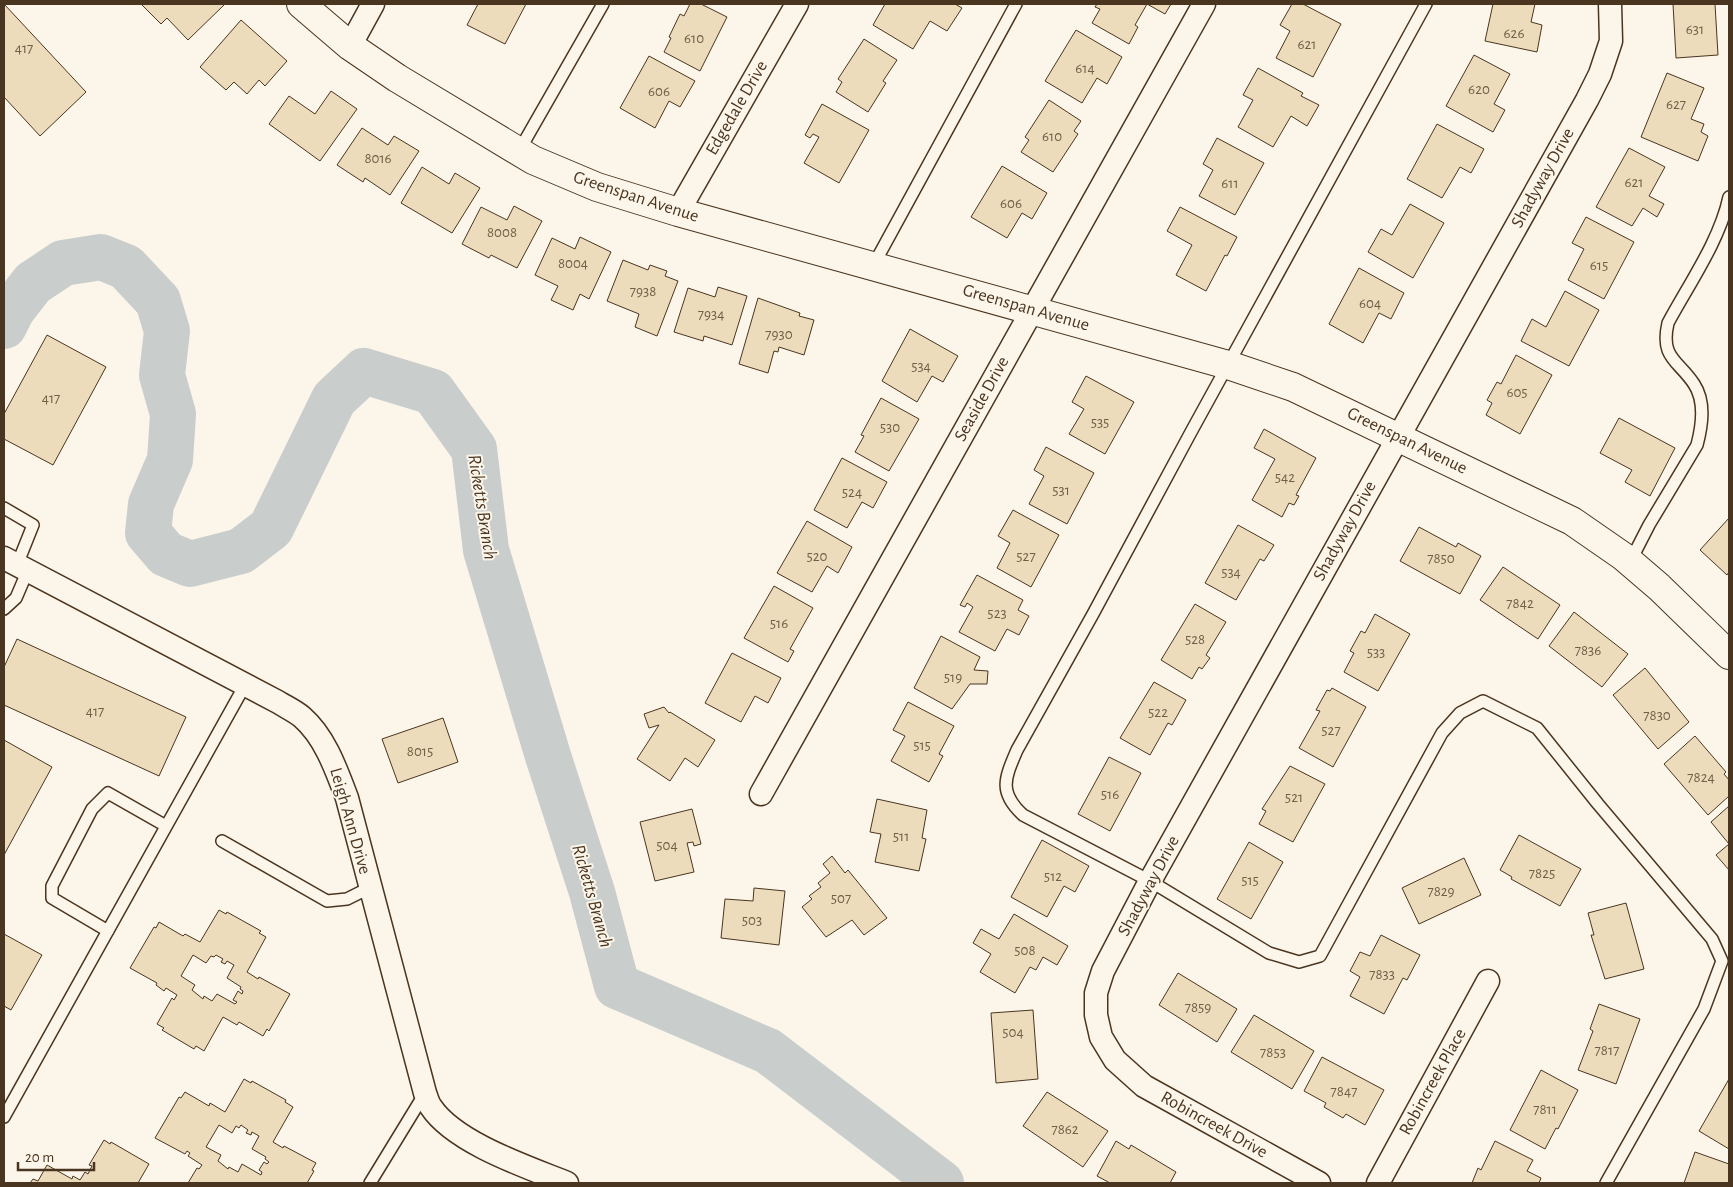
<svg xmlns="http://www.w3.org/2000/svg" width="1733" height="1187" font-family="'Alegreya Sans',sans-serif">
  <style>
    .lines { fill: none; stroke-linecap: round; stroke-linejoin: round }
    .river { stroke: #c9cecd; stroke-width: 46 }
    .building { fill: #ecdcbc; stroke: #4a3520; fill-rule: evenodd }
    .lane-casing { stroke: #4a3520; stroke-width: 14 }
    .street-casing { stroke: #4a3520; stroke-width: 25 }
    .secondary-casing { stroke: #4a3520; stroke-width: 30 }
    .lane { stroke: #fbf6e9; stroke-width: 11 }
    .street { stroke: #fbf6e9; stroke-width: 22 }
    .secondary { stroke: #fbf6e9; stroke-width: 28 }
    .labels { text-anchor: middle; dominant-baseline: central; stroke-width: 4; stroke-linejoin: round; paint-order: stroke }
    .number-label { font-size: 15px; fill: #725f47 }
    .street-label { font-size: 18px; fill: #4a3520; stroke: #fbf6e9 }
    .water-label { font-size: 19px; font-style: italic; fill: #4a3520; stroke: #fbf6e9 }
  </style>
  <rect width="100%" height="100%" fill="#fbf6e9"/>
  <g class="lines">
    <path class="river" d="M4,326l8,-16 21,-27 30,-20 38,-6 25,10 32,34 9,30 -5,44 11,39 -3,46 -19,44 -3,29 18,21 24,10 51,-13 30,-23 63,-129 30,-28 69,21 41,57 12,101 62,206 44,136 25,94 151,65 173,132"/>
  </g>
  <path class="building" d="M4,4l82,88 -46,44 -36,-39z
    M141,4h84l-37,36 -21,-22 -6,6z
    M478,4h48l-21,40 -38,-19z
    M690,4h11l26,13 -27,54 -36,-19 7,-14 -2,-1 11,-23 4,2z
    M885,4h70l7,4 -15,23 -17,-10 -17,28 -40,-24z
    M1097,4h74l-6,10 -18,-10 -12,21 3,2 -9,17 -37,-21 8,-14 -5,-2z
    M1292,4h11l38,20 -28,53 -37,-19 14,-27 -10,-6z
    M1493,4h42l-4,18 11,3 -5,27 -52,-11z
    M1673,4h42l3,51 -42,3z
    M241,20l46,41 -22,25 -6,-6 -12,14 -13,-12 -8,8 -26,-23z
    M1076,30l46,27 -15,27 -10,-6 -15,25 -37,-22z
    M864,39l33,21 -14,21 3,2 -18,29 -32,-20 6,-10 -4,-3z
    M1474,55l36,19 -16,30 11,6 -12,22 -47,-26z
    M649,56l46,25 -15,26 -11,-6 -14,27 -35,-20z
    M1258,68l45,25 -2,3 18,9 -12,21 -16,-10 -18,31 -35,-20 15,-27 -10,-5z
    M1667,73l37,15 -13,31 13,5 -3,8 7,4 -10,25 -57,-24z
    M331,91l26,18 -37,52 -51,-37 20,-28 26,18z
    M1049,100l32,21 -7,10 4,3 -25,38 -32,-20 8,-12 -4,-3z
    M822,104l47,26 -30,53 -35,-20 15,-26 -6,-3 -3,4 -5,-3z
    M1437,124l47,25 -13,24 -11,-6 -18,31 -35,-19z
    M362,128l26,17 6,-9 25,15 -29,44 -25,-17 -2,4 -26,-17z
    M1217,138l47,25 -29,52 -36,-19 14,-26 -10,-6z
    M1629,148l36,19 -16,29 15,8 -7,13 -14,-9 -11,18 -36,-19z
    M1002,166l45,27 -15,26 -10,-6 -15,25 -36,-21z
    M422,167l27,17 6,-11 25,15 -28,45 -51,-30z
    M1410,204l34,19 -31,55 -45,-26 13,-23 11,6z
    M514,206l28,15 -25,47 -26,-13 -2,3 -27,-14 19,-37 26,13z
    M1180,207l57,30 -10,19 -2,-1 -19,36 -30,-16 16,-30 -25,-14z
    M1586,217l48,25 -30,57 -36,-19 16,-31 -12,-6z
    M580,237l31,15 -22,47 -9,-5 -7,16 -22,-10 7,-14 -23,-11 17,-37 23,11z
    M623,260l25,10 2,-5 17,6 -2,5 13,5 -21,55 -22,-9 4,-13 -32,-13z
    M1359,268l45,25 -13,26 -12,-6 -16,30 -34,-19z
    M718,287l29,9 -15,49 -28,-9 -1,5 -29,-9 14,-44 27,9z
    M1565,291l34,19 -30,56 -48,-25 11,-22 14,8z
    M758,298l42,15 -1,3 15,4 -10,35 -25,-8 -1,5 -4,-1 -6,22 -29,-9z
    M910,329l48,27 -15,26 -11,-6 -15,26 -35,-21z
    M47,335l59,32 -53,98 -49,-26v-25z
    M1516,355l36,20 -32,59 -34,-19 6,-12 -5,-3 10,-18 4,2z
    M1086,376l48,26 -29,52 -36,-20 15,-25 -12,-7z
    M881,398l38,21 -30,52 -34,-19 9,-16 -3,-1z
    M1619,418l56,30 -25,48 -25,-14 7,-12 -32,-17z
    M1264,429l52,29 -20,37 3,1 -5,9 -5,-2 -7,14 -30,-17 23,-41 -21,-11z
    M1046,447l48,26 -27,51 -38,-20 15,-28 -10,-6z
    M842,458l45,24 -14,26 -11,-6 -15,26 -33,-18z
    M1013,510l46,25 -28,52 -34,-19 13,-25 -12,-7z
    M1729,518v54l-2,3 -27,-25z
    M807,521l45,26 -14,26 -11,-7 -15,26 -35,-19z
    M1238,525l36,20 -10,16 -4,-2 -24,41 -31,-17z
    M1419,527l37,20 2,-4 23,13 -21,38 -60,-33z
    M1503,567l57,38 -22,34 -58,-39z
    M977,575l46,25 -5,10 11,6 -10,19 -12,-6 -12,22 -36,-19 14,-25 -6,-4 -2,4 -5,-2z
    M774,586l39,22 -23,41 4,2 -6,11 -44,-24z
    M1195,604l31,18 -20,33 4,3 -8,11 -3,-2 -7,12 -31,-19z
    M1574,612l54,42 -26,33 -53,-41z
    M1375,614l35,20 -32,57 -34,-19 10,-19 -4,-2 11,-20 4,2z
    M941,636l39,21 -6,13 14,1 -1,13h-17l-18,25 -38,-21z
    M17,639l169,78 -27,59 -155,-71v-38z
    M732,653l49,25 -13,25 -13,-7 -14,26 -36,-19z
    M1645,668l44,54 -31,27 -45,-54z
    M1154,682l32,18 -14,25 -4,-2 -18,32 -30,-17z
    M1332,688l34,19 -33,60 -34,-19 21,-37 -4,-1 11,-20 3,1z
    M908,702l46,24 -15,28 4,2 -14,26 -38,-21 14,-25 -12,-6z
    M664,707l5,6 1,-1 45,28 -17,27 -13,-9 -15,23 -33,-22 22,-34 -10,3 -5,-14z
    M443,718l15,44 -60,21 -16,-44z
    M1695,736l31,36 -2,2 5,6v16l-21,19 -44,-51z
    M4,740l48,27 -48,88z
    M1109,757l32,16 -31,58 -32,-17z
    M1290,766l35,18 -32,58 -34,-18 7,-13 -4,-2z
    M877,799l50,11 -5,28 4,1 -7,32 -44,-9 6,-28 -11,-2z
    M1729,806v38l-18,-22z
    M692,809l9,35 -7,2 -1,-4 -6,1 7,29 -39,9 -15,-59z
    M1519,835l62,34 -21,37 -49,-27 1,-2 -12,-7z
    M1042,840l47,26 -14,26 -11,-6 -17,31 -36,-20z
    M1249,842l34,20 -32,57 -34,-20z
    M1729,844v26l-13,-15z
    M832,856l13,17 3,-3 39,48 -23,17 -12,-15 -26,17 -24,-30 10,-8 -3,-3 12,-9 -3,-4 12,-10 -7,-9z
    M1464,858l17,37 -62,29 -17,-36z
    M754,888l31,3 -6,54 -58,-7 4,-39 28,2z
    M1626,903l18,66 -39,10 -14,-44h3l-6,-22z
    M219,910l7,4 1,-2 34,19 -2,2 7,4 -19,35 11,7 1,-2 31,17 -21,37 -2,-2 -4,7 -24,-14 -2,3 -14,-8 -19,34 -8,-5 -2,3 -32,-19 2,-2 -7,-4 15,-26 2,2 3,-5 -11,-7 -2,3 -8,-6 1,-2 -27,-15 24,-41 2,1 3,-6 24,14 2,-2 15,8zM193,955l13,8 5,-7 3,1 2,-2 7,4 -2,3 4,2 2,-3 7,4 -7,13 14,9 -1,2 3,2 -1,3 -4,-3 -5,9 4,2 -2,2 -18,-10 -5,7 -8,-5 -1,3 -11,-9 3,-5 -14,-9z
    M1014,914l54,32 -11,19 -14,-8 -7,13 -6,-3 -15,26 -35,-21 11,-18 -18,-11 8,-14 18,10z
    M4,934l38,21 -31,55 -7,-4z
    M1381,935l39,20 -13,25 -4,-2 -19,36 -34,-18 10,-19 -10,-6 10,-19 10,4z
    M1178,973l59,36 -20,33 -58,-37z
    M1599,1004l41,15 -24,65 -38,-14 15,-39 -3,-2z
    M1033,1010l5,69 -42,4 -5,-70z
    M1254,1015l60,36 -22,38 -61,-37z
    M1322,1057l62,33 -19,35 -19,-11 -3,4 -19,-11 2,-4 -22,-12z
    M1541,1070l37,20 -20,39 -2,-1 -11,21 -35,-19z
    M244,1079l7,4 1,-2 34,19 -1,2 8,5 -20,35 10,6 1,-2 32,17 -4,7 2,1 -7,12h-119l9,-15 2,1 3,-4 -14,-9 2,-3 -3,-2 -2,3 -30,-16 24,-41 2,1 4,-6 24,14 1,-3 15,9zM219,1125l13,8 4,-7 3,2 2,-3 7,5 -2,3 5,2 1,-3 7,4 -7,13 14,8 -1,2 4,3 -2,2 -3,-2 -5,8 3,2 -1,3 -19,-11 -4,8 -9,-5 -1,2 -10,-8 3,-6 -15,-8z
    M1729,1079v70l-30,-18z
    M1047,1092l61,39 -25,36 -60,-41z
    M104,1140l6,4 1,-2 38,22 -11,19h-108l3,-4 5,2 9,-16 25,14 1,-3 7,4 5,-8 3,2 4,-8 -3,-1z
    M1116,1141l13,8 2,-4 45,27 -6,11h-60l-13,-7z
    M1495,1141l38,19 -6,11 14,7 -2,5h-67l6,-15 3,2z
    M1695,1152l34,12v19h-45z"/>
  <g class="lines">
    <defs>
      <path id="lane" d="M1426,4l-235,428 -98,182 -76,136c-12,28 -19,42 6,65l127,66 119,72 30,9 21,-6 122,-223 18,-20 23,-12 54,27 61,76 114,135 10,22 -18,48 -98,174
        M519,151l84,-147
        M873,266l143,-262
        M4,508l29,17 -16,40
        M1630,562l19,-37 48,-80c5,-19 9,-43 -3,-61 -16,-24 -34,-26 -26,-61 21,-39 52,-83 61,-126
        M4,609l12,-11 12,-28
        M222,841l105,60 20,-2 22,-11
        M108,931l-56,-33v-12l40,-77 16,-16 58,33
        M4,1117l241,-432
        M370,1183l55,-90"/>
      <path id="street" d="M350,46l23,-42
        M678,212l119,-208
        M4,558l274,144c8,5 17,9 24,15 23,20 34,52 45,81l78,295c2,5 3,10 6,14 24,36 96,60 136,76
        M761,794l443,-790
        M1319,1183l-175,-97 -29,-26 -14,-23 -5,-22v-22l7,-22 47,-90 437,-781 13,-26 11,-33 -1,-37
        M1378,1183l110,-202"/>
      <path id="secondary" d="M301,4l49,42 47,32 136,82 64,27 81,25 550,153 65,22 279,134 52,36 35,30 70,68"/>
    </defs>
    <use href="#lane" class="lane-casing"/>
    <use href="#street" class="street-casing"/>
    <use href="#secondary" class="secondary-casing"/>
    <use href="#lane" class="lane"/>
    <use href="#street" class="street"/>
    <use href="#secondary" class="secondary"/>
  </g>
  <g class="labels">
    <g class="number-label">
      <text x="1695" y="29">631</text>
      <text x="1514" y="33">626</text>
      <text x="694" y="38">610</text>
      <text x="1307" y="44">621</text>
      <text x="24" y="48">417</text>
      <text x="1085" y="68">614</text>
      <text x="1479" y="89">620</text>
      <text x="659" y="91">606</text>
      <text x="1676" y="104">627</text>
      <text x="1052" y="136">610</text>
      <text x="378" y="158">8016</text>
      <text x="1634" y="182">621</text>
      <text x="1230" y="183">611</text>
      <text x="1011" y="203">606</text>
      <text x="502" y="232">8008</text>
      <text x="573" y="263">8004</text>
      <text x="1599" y="265">615</text>
      <text x="643" y="291">7938</text>
      <text x="1370" y="303">604</text>
      <text x="711" y="314">7934</text>
      <text x="779" y="334">7930</text>
      <text x="921" y="366">534</text>
      <text x="1517" y="392">605</text>
      <text x="51" y="398">417</text>
      <text x="1100" y="422">535</text>
      <text x="890" y="427">530</text>
      <text x="1285" y="477">542</text>
      <text x="1061" y="490">531</text>
      <text x="852" y="492">524</text>
      <text x="817" y="556">520</text>
      <text x="1026" y="556">527</text>
      <text x="1441" y="558">7850</text>
      <text x="1231" y="572">534</text>
      <text x="1520" y="603">7842</text>
      <text x="997" y="613">523</text>
      <text x="779" y="623">516</text>
      <text x="1195" y="639">528</text>
      <text x="1588" y="650">7836</text>
      <text x="1376" y="652">533</text>
      <text x="953" y="677">519</text>
      <text x="95" y="711">417</text>
      <text x="1158" y="712">522</text>
      <text x="1657" y="715">7830</text>
      <text x="1331" y="730">527</text>
      <text x="922" y="745">515</text>
      <text x="420" y="751">8015</text>
      <text x="1701" y="777">7824</text>
      <text x="1110" y="794">516</text>
      <text x="1294" y="797">521</text>
      <text x="901" y="836">511</text>
      <text x="667" y="845">504</text>
      <text x="1542" y="873">7825</text>
      <text x="1053" y="876">512</text>
      <text x="1250" y="880">515</text>
      <text x="1441" y="891">7829</text>
      <text x="841" y="898">507</text>
      <text x="752" y="920">503</text>
      <text x="1025" y="950">508</text>
      <text x="1382" y="974">7833</text>
      <text x="1198" y="1007">7859</text>
      <text x="1013" y="1032">504</text>
      <text x="1607" y="1050">7817</text>
      <text x="1273" y="1052">7853</text>
      <text x="1344" y="1091">7847</text>
      <text x="1545" y="1109">7811</text>
      <text x="1065" y="1129">7862</text>
    </g>
    <g class="street-label">
      <text transform="translate(737 108) rotate(-60)">Edgedale Drive</text>
      <text transform="translate(1543 178) rotate(-61)">Shadyway Drive</text>
      <text transform="translate(636 197) rotate(18)">Greenspan Avenue</text>
      <text transform="translate(1026 308) rotate(16)">Greenspan Avenue</text>
      <text transform="translate(982 399) rotate(-61)">Seaside Drive</text>
      <text transform="translate(1407 441) rotate(26)">Greenspan Avenue</text>
      <text transform="translate(1345 531) rotate(-61)">Shadyway Drive</text>
      <text transform="translate(350 821) rotate(74)">Leigh Ann Drive</text>
      <text transform="translate(1149 886) rotate(-62)">Shadyway Drive</text>
      <text transform="translate(1433 1082) rotate(-61)">Robincreek Place</text>
      <text transform="translate(1214 1125) rotate(29)">Robincreek Drive</text>
    </g>
    <g class="water-label">
      <text transform="translate(482 507) rotate(81)">Ricketts Branch</text>
      <text transform="translate(592 896) rotate(74)">Ricketts Branch</text>
    </g>
  </g>
  <rect width="1733" height="1187" fill="none" stroke="#4a3520" stroke-width="10"/>
  <path d="M18 1162v8h76v-8" fill="none" stroke="#4a3520" stroke-width="2.5"/>
  <text x="25" y="1162" font-size="15" fill="#4a3520" stroke="#fbf6e9" stroke-width="4" paint-order="stroke">20 m</text>
</svg>
